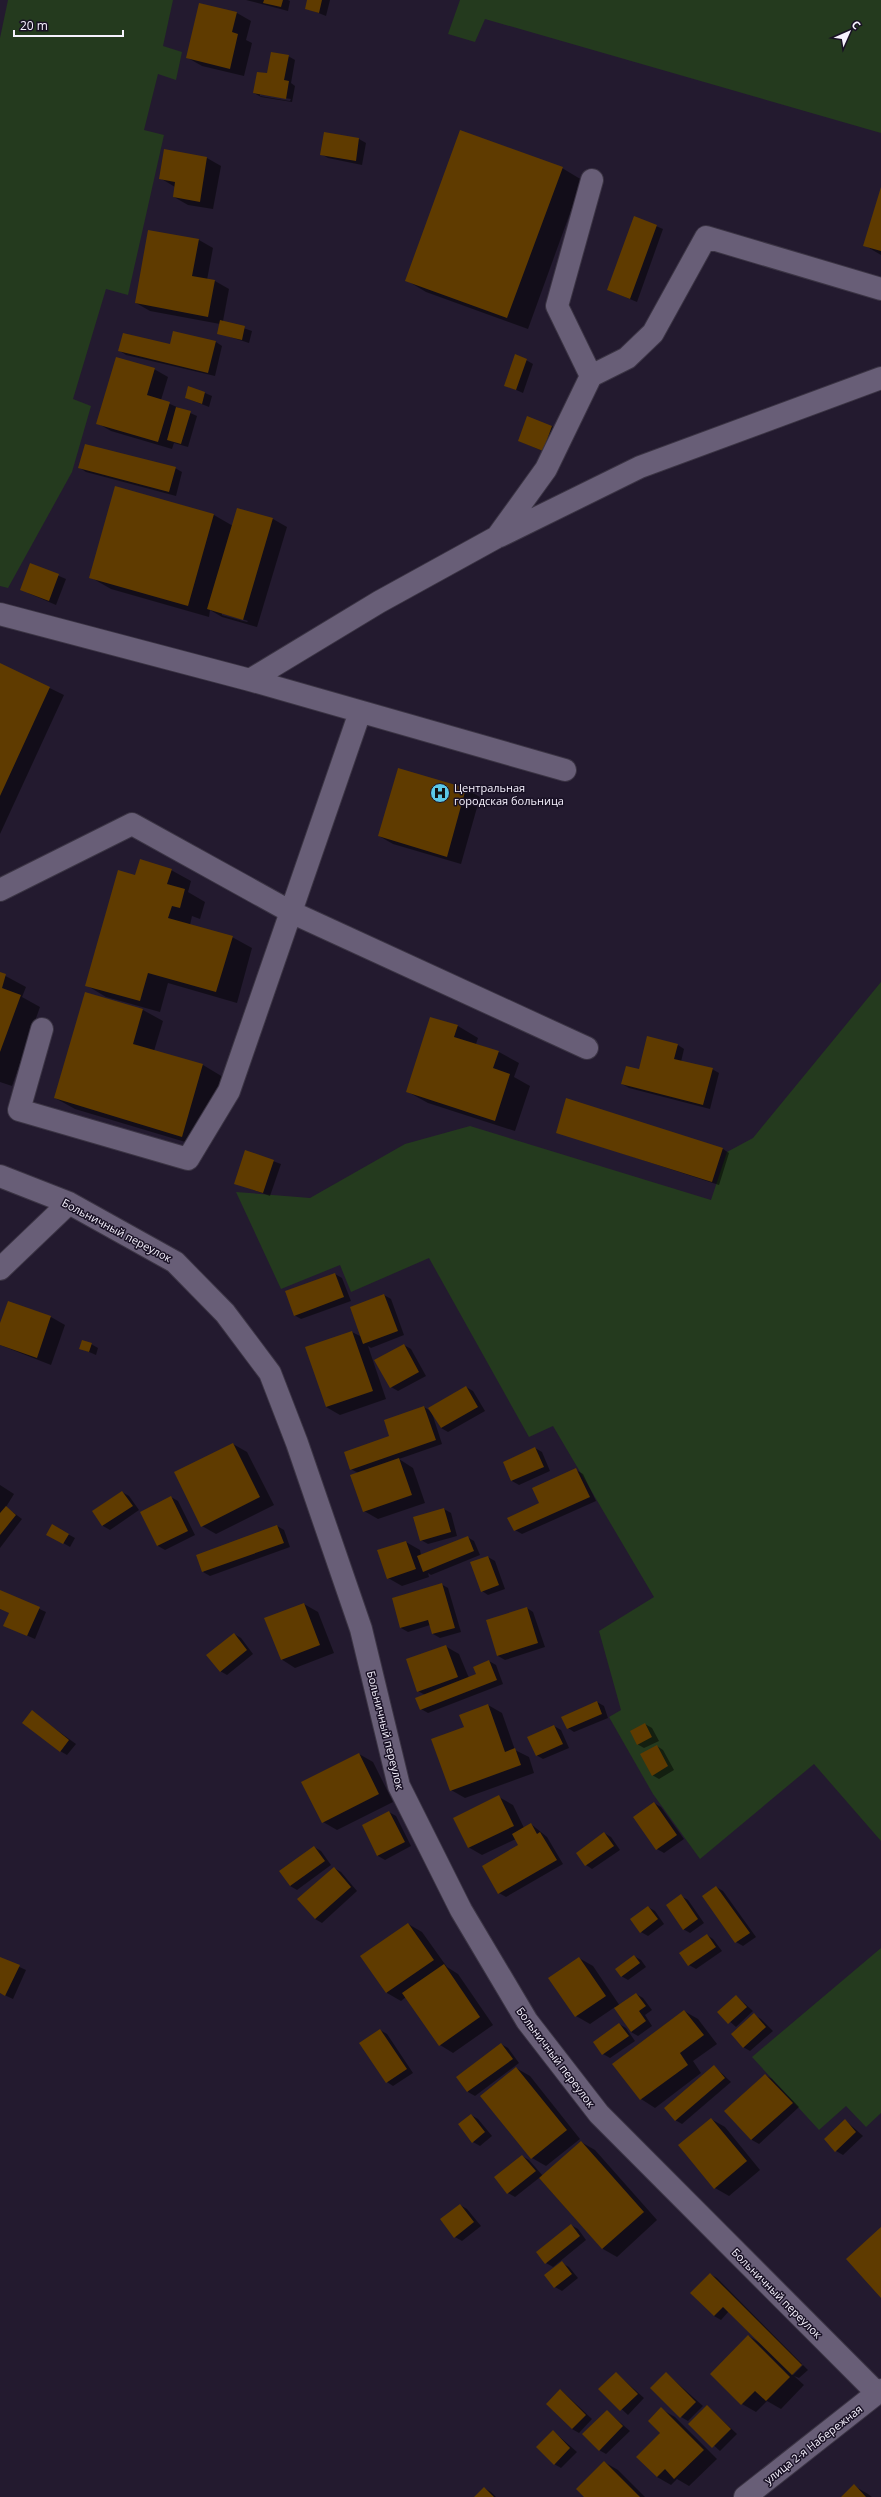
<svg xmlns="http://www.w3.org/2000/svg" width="881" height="2497" font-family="'Open Sans',sans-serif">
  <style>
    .green { fill: #243a1e }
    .shadow { fill: #0007; fill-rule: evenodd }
    .building { fill: #5f3b00 }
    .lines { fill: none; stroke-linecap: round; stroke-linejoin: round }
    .minor-casing { stroke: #3b3444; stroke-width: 24 }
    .minor { stroke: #685e77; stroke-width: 22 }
    .labels { text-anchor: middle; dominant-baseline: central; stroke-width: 3; stroke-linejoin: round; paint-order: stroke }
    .poi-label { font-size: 11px; fill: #f6f2fe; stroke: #191125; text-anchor: start }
    .street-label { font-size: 11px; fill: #f6f2fe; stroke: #191125 }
  </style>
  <rect width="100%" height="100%" fill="#231a2f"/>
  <path class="green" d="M8,0h165l-10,46 19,6 -6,28 -18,-6 -14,56 20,5 -36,160 -22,-6 -33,110 18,7 -19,66 -64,116 -8,-2v-548z
    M460,0h421v133l-396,-114 -10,23 -27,-8z
    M881,982v859l-67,-77 -114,95 -47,-65 -44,-77 12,-7 -22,-79 55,-34 -101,-171 -24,11 -100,-179 -78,34 -11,-27 -59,24 -45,-97 74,6 95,-54 65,-18 241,74 16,-48 26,-14z
    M881,1948v165l-15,14 -20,-21 -27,24 -67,-73z"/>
  <path class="shadow" d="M246,0h42l2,1 -2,10z
    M308,0h22l-4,16 -20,-8z
    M200,5l37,8 14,8 -5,19 6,3 -8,33 -42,-10 -14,-8z
    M288,56l7,4 -4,23 4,3 -3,16 -31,-5 -7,-4 14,-18zM260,94l31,5 -1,2 -30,-5z
    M325,133l34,6 7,4 -4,22 -34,-7 -7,-4z
    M207,158l14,8 -8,43 -25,-4 -14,-8 1,-10 -15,-9z
    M562,168l20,12 -54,149 -102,-37 -20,-12z
    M881,189v66l-17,-10z
    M656,226l7,3 -26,73 -29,-12z
    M149,231l50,9 14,8 -6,32 8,1 14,8 -6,32 29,10 -3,12 -31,-10 2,-9 -70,-13 -14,-8z
    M216,342l6,4 -7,30 -89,-21 -6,-4z
    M526,360l7,4 -10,29 -18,-8z
    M154,369l14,8 -7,23 36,16 -9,31 -14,-4 -2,6 -61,-18 -14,-8z
    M205,393l7,3 -3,11 -23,-9z
    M552,426l7,4 -9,24 -31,-13z
    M80,468h95l7,4 -6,24 -90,-24z
    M116,487l98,28 19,11 5,-17 35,10 14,8 -30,100 -35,-10 -12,-7 -1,7 -98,-28 -21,-12zM222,613l26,8 -1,1 -25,-7z
    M31,564l35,15 -10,26 -28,-12z
    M0,664l64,31 -64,139z
    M398,769l68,20 14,8 -19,67 -68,-20 -14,-8z
    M171,870l20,11 -3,11 17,10 -5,17 -8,-3 -2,9 42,12 20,11 -15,55 -69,-20 -8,29 -54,-15 -20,-12z
    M0,973l26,14 -4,10 18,10 -28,79 -12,-4z
    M86,993l57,17 20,11 -9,30 49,14 20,12 -21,70 -127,-38 -20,-11z
    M431,1018l27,8 20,12 -2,6 23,8 20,11 -5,14 16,9 -15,45 -87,-28 -20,-11z
    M678,1045l6,4 -3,13 31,7 7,4 -9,36 -81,-21 -7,-4z
    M557,1132l166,17 6,4 -10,32z
    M246,1151l35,13 -11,32 -35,-13z
    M335,1274l7,4 9,23 -50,18 -7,-4z
    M384,1295l7,4 13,36 -33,13 -3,-2 18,53 -46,16 -14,-8 26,-75 10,5z
    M8,1302l43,15 14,8 -14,40 -51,-20v-18z
    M91,1344l7,4 -2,7 -16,-7z
    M404,1345l7,4 15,27 -28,15 -7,-4z
    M466,1387l7,4 12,20 -37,21 -7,-4 -9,-15 10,31 -43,15 14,9 12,35 -47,16 -14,-8 -6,-38 -7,-4 73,-62 8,5z
    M233,1444l14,8 27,53 -58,29 -14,-8z
    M535,1448l7,4 8,19 -31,14 -7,-4 -8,-19z
    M576,1470l7,4 13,27 -74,33 -7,-4z
    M0,1485l14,9 -8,13 16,12 -22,29z
    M122,1492l7,4 10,14 -29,20 -7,-4 -10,-15z
    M171,1497l7,4 17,34 -30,15 -7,-4 -17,-34z
    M444,1509l7,4 6,23 -29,8 -7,-4z
    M53,1526l22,12 -5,9 -22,-13z
    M277,1526l7,4 6,17 -80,29 -7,-4z
    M467,1537l7,4 6,14 -49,20 -3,-2 1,4 -27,9 -14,-8 18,-36 14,8 1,5z
    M488,1557l7,4 10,28 -17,6 -6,-4z
    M441,1584l7,4 13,44 -21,6 -7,-4 -3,-9 -22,7 -7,-4 -8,-30z
    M0,1591l46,21 -11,27 -23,-10 -2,-16 -10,-4z
    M304,1604l14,8 16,41 -39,15 -14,-9z
    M527,1608l6,4 12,35 -40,13 -7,-4 -11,-35z
    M234,1634l7,4 12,16 -26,21 -7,-4z
    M445,1646l14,8 10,24 8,-3 12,-14 7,4 7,19 -75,29 -7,-4 4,-14 -7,-4z
    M597,1702l7,4 4,12 -34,14 -6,-4z
    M488,1705l14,8 13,37 14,7 5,16 -69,25 -14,-8z
    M32,1712l44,32 -9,11 -7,-4z
    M645,1724l7,4 7,13 -15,7 -7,-4z
    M554,1726l7,4 8,18 -26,11 -7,-4z
    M657,1746l6,4 11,20 -15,9 -7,-4z
    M359,1754l14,8 20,40 -56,28 -14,-8z
    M499,1797l14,8 11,23 7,-4 16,13 16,27 -57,33 -7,-4 20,-48 -3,-6 -34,16 -14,-8z
    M654,1803l7,4 23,32 -20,14 -7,-4z
    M389,1812l7,4 15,30 -26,14 -7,-4 -15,-30z
    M604,1833l7,4 9,13 -28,19 -6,-4z
    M314,1847l7,4 10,14 -34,25 -7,-4z
    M334,1868l7,4 16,19 -35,32 -7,-4z
    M716,1887l7,4 33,46 -13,9 -7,-4z
    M681,1896l7,4 16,23 -14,10 -7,-4z
    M648,1907l7,4 9,13 -16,12 -7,-4z
    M408,1924l14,8 25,35 11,7 35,51 -40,28 -13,-8 -34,-48 -5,4 -14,-8 -25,-37z
    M707,1935l6,4 9,12 -26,18 -7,-4 -8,-12z
    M634,1956l7,4 5,7 -18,13 -7,-4z
    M0,1958l26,12 -13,29 -13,-6z
    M579,1958l14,8 27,40 16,-12 7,4 9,12 -7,5 7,11 -14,10 -7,-4 -16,-25 -25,17 -14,-8z
    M736,1996l17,15 -17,16 -17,-15z
    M684,2011l14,8 19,25 -24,17 8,12 -46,35 -14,-9 -27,-35z
    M754,2015l7,4 12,12 -23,20 -7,-4z
    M619,2024l7,4 9,13 -25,17 -7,-4z
    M380,2030l7,4 26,39 -20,13 -6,-4z
    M501,2044l7,4 11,15 -44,33 -7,-4 -11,-15z
    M714,2066l17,16 -49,42 -7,-4z
    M516,2068l14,8 50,63 -34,27 -14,-8z
    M765,2075l7,4 27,28 -40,37 -7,-4 -27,-29z
    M471,2115l7,4 14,17 -12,10 -7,-4z
    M711,2119l14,8 35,43 -31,26 -14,-8z
    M845,2120l18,16 -20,19 -7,-4z
    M581,2142l14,8 62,70 -40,37 -14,-8 -64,-71 -24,19 -7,-4 14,-37 7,4 14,16z
    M460,2205l7,4 14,17 -19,15 -7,-4z
    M571,2225l7,4 8,11 -33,27 -7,-4z
    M562,2263l7,4 9,11 -16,13 -7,-4z
    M710,2274l7,4 85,86 -10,9 1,2 10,-10 5,5 -9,8 -5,-2 10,9 -23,24 -14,-8 -11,11 -14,-8 7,-68 11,7 -31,-32 -8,9 -7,-4z
    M616,2373l28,25 -16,17 -28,-26z
    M666,2373l37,33 -15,15 -7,-4z
    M561,2390l31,29 -13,14 -7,-4z
    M707,2406l30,28 -17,17 -30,-27z
    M661,2409l14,8 42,42 -28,27 -12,-7 -6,6 -14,-8 4,-44z
    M607,2411l23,20 -24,23 -7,-4z
    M553,2431l24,21 -16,16 -7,-4z
    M604,2462l14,8 27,27h-60z
    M854,2486l14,8 4,3h-29z
    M484,2488l7,4 5,5h-20z"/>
  <path class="building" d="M264,0h19l-2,7 -18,-4z
    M307,0h15l-3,13 -14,-4z
    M199,3l38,9 -5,20 6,2 -8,35 -44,-11z
    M271,52l18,3 -5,25 5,1 -3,18 -33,-6 4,-21 10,1z
    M460,130l103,37 -56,151 -102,-37z
    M324,132l35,6 -3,23 -36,-6z
    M164,149l43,8 -7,45 -27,-5 2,-15 -16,-3z
    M881,187v64l-18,-5z
    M634,216l23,9 -27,74 -23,-9z
    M148,230l51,9 -7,37 23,4 -7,37 -73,-14z
    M220,320l25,6 -3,14 -25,-6z
    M173,331l43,10 -8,32 -90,-22 5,-18 47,11z
    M515,354l12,5 -11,31 -12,-4z
    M116,357l39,11 -8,27 23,7 -12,40 -62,-18z
    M188,386l17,6 -3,12 -17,-6z
    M176,407l15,4 -10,33 -14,-4z
    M527,416l25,10 -9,25 -25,-10z
    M85,444l91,23 -7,25 -91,-24z
    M115,486l99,28 -26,92 -99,-28z
    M237,508l36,10 -30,102 -36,-11z
    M30,563l29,11 -10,27 -29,-11z
    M0,663l50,24 -50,109z
    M398,768l68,20 -19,69 -69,-21z
    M140,859l32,10 -5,15 18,5 -5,19 -8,-2 -4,12 65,18 -17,56 -68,-19 -8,28 -55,-15 33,-116 17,5z
    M0,972l6,2 -4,14 19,7 -21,57z
    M85,992l58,17 -10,35 70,20 -21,73 -128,-39z
    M430,1017l28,8 -4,12 45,14 -6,17 17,6 -15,47 -89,-29z
    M647,1036l31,8 -4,15 39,9 -10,37 -82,-21 5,-18 13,3z
    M566,1098l157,50 -11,34 -156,-49z
    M245,1150l29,10 -11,33 -29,-9z
    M335,1273l9,24 -50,19 -9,-25z
    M384,1294l14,37 -35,13 -13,-37z
    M8,1301l43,15 -14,42 -37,-13v-22z
    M352,1331l21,60 -47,16 -21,-60z
    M82,1340l10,3 -3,9 -10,-3z
    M404,1344l15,28 -29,16 -16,-28z
    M466,1386l12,21 -37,21 -13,-20z
    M424,1406l12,34 -86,30 -6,-18 45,-16 -5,-16z
    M233,1443l27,54 -59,30 -27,-55z
    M535,1447l9,20 -33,14 -8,-19z
    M399,1458l13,37 -49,17 -13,-37z
    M576,1468l14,29 -76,34 -7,-13 32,-15 -7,-15z
    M122,1491l11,15 -31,20 -10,-15z
    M171,1496l17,35 -31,15 -17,-34z
    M6,1506l10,9 -16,20v-22z
    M444,1508l7,24 -31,9 -7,-24z
    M52,1524l17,10 -6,10 -17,-9z
    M277,1525l7,18 -82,29 -6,-17z
    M468,1536l6,15 -51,21 -6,-16z
    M406,1541l10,28 -29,10 -10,-29z
    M488,1556l11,29 -18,7 -11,-30z
    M442,1583l13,45 -23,6 -4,-14 -28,8 -8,-30z
    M0,1590l40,17 -13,29 -24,-10 6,-13 -9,-4z
    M304,1603l16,42 -39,15 -17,-42z
    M527,1607l11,36 -41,13 -11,-36z
    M234,1633l13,17 -27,22 -14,-17z
    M446,1645l12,32 -41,15 -11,-33z
    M489,1660l8,20 -77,30 -5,-12 61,-24 -3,-7z
    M597,1701l5,13 -35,15 -6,-12z
    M488,1704l17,48 10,-4 6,17 -71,26 -19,-52 33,-12 -5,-12z
    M32,1710l37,30 -9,12 -38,-29z
    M645,1723l7,14 -15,8 -7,-14z
    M554,1725l9,19 -27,12 -9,-19z
    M657,1745l11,21 -16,10 -12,-22z
    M359,1753l20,41 -57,29 -21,-41z
    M499,1795l15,31 -46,22 -15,-30z
    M654,1802l23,33 -21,15 -23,-33z
    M389,1811l16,31 -28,14 -15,-31z
    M531,1823l6,11 3,-2 17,28 -59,34 -16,-28 36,-21 -6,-11z
    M604,1832l10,14 -29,20 -9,-13z
    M314,1846l11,15 -35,25 -11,-15z
    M334,1867l17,20 -36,32 -18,-20z
    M716,1886l34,47 -15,10 -33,-47z
    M681,1894l17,25 -15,11 -17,-25z
    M648,1906l10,13 -18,14 -10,-14z
    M408,1923l26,37 -48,33 -26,-37z
    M707,1934l9,13 -28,19 -9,-13z
    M634,1955l6,8 -19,14 -6,-8z
    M0,1957l20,8 -15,31 -5,-3z
    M579,1957l27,39 -31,21 -27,-39z
    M444,1964l36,53 -41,29 -37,-53z
    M636,1993l10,13 -7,5 7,10 -15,11 -17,-24z
    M736,1995l11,12 -19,17 -11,-12z
    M684,2010l20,25 -24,18 8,12 -48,35 -28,-36z
    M754,2013l12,14 -23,21 -12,-14z
    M619,2023l10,13 -27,19 -9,-13z
    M380,2029l27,40 -21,14 -27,-40z
    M501,2043l12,16 -46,33 -11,-15z
    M714,2065l11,13 -50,43 -11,-13z
    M516,2067l51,63 -36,29 -51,-63z
    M765,2074l28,29 -42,37 -27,-29z
    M471,2114l14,18 -13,11 -14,-19z
    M711,2118l36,43 -33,28 -36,-44z
    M845,2119l11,13 -21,20 -11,-13z
    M581,2141l63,71 -42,37 -63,-71z
    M522,2155l14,16 -29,23 -13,-17z
    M460,2204l14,18 -20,16 -14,-19z
    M571,2224l9,12 -35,28 -9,-12z
    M881,2227v71l-35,-39z
    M562,2261l10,13 -18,14 -10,-13z
    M710,2273l92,92 -10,10 -69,-68 -9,9 -24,-23z
    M748,2335l42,42 -24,24 -11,-10 -14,14 -31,-31z
    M616,2372l22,22 -18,17 -22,-22z
    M666,2372l30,30 -16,16 -30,-30z
    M560,2389l26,26 -14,14 -26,-25z
    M707,2405l24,24 -19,19 -24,-24z
    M661,2407l43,43 -30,29 -9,-10 -8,8 -21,-20 24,-24 -12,-12z
    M607,2410l16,16 -24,25 -17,-17z
    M553,2430l17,18 -16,17 -18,-18z
    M604,2461l36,36h-56l-8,-8z
    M854,2484l12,13h-25z
    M484,2487l10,10h-20z"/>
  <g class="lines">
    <defs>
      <path id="minor" d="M591,376l-34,-70 35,-126
        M500,536l140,-69 241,-89
        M0,614l250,66 315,90
        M250,680l129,-78 118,-65 49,-68 45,-93 36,-18 26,-25 53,-96 175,52
        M0,890l132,-66 159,88 296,136
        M42,1029l-23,81 169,49 41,-68 131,-379
        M0,1176l69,27 106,59 50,51 45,60 27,70 64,186 38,157 62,124 66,111 72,93 278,279
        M0,1269l69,-66
        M745,2497l136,-107"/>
    </defs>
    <use href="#minor" class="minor-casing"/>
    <use href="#minor" class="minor"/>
  </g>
  <defs>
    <symbol id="hospital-disc" viewBox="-11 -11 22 22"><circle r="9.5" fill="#5bc8e7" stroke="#191125"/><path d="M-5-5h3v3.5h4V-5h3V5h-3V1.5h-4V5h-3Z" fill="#111"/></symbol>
  </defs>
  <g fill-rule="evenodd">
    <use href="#hospital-disc" x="429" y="782" width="22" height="22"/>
  </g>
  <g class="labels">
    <g class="poi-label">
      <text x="454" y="787">Центральная<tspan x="454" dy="13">городская больница</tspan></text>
    </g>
    <g class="street-label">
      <text transform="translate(117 1230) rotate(28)">Больничный переулок</text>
      <text transform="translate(386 1730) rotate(76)">Больничный переулок</text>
      <text transform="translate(556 2057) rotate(53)">Больничный переулок</text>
      <text transform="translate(777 2293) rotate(45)">Больничный переулок</text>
      <text transform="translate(813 2444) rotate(-38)">улица 2-я Набережная</text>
    </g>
  </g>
  <g transform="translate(849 32) rotate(45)" stroke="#191125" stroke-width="3" paint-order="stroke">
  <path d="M0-3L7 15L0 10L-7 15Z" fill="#f6f2fe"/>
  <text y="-6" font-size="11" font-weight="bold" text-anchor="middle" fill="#f6f2fe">С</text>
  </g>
  <path d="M14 30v6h109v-6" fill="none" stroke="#f6f2fe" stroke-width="2"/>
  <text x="20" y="30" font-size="12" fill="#f6f2fe" stroke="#191125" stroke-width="3" paint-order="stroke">20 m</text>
</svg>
